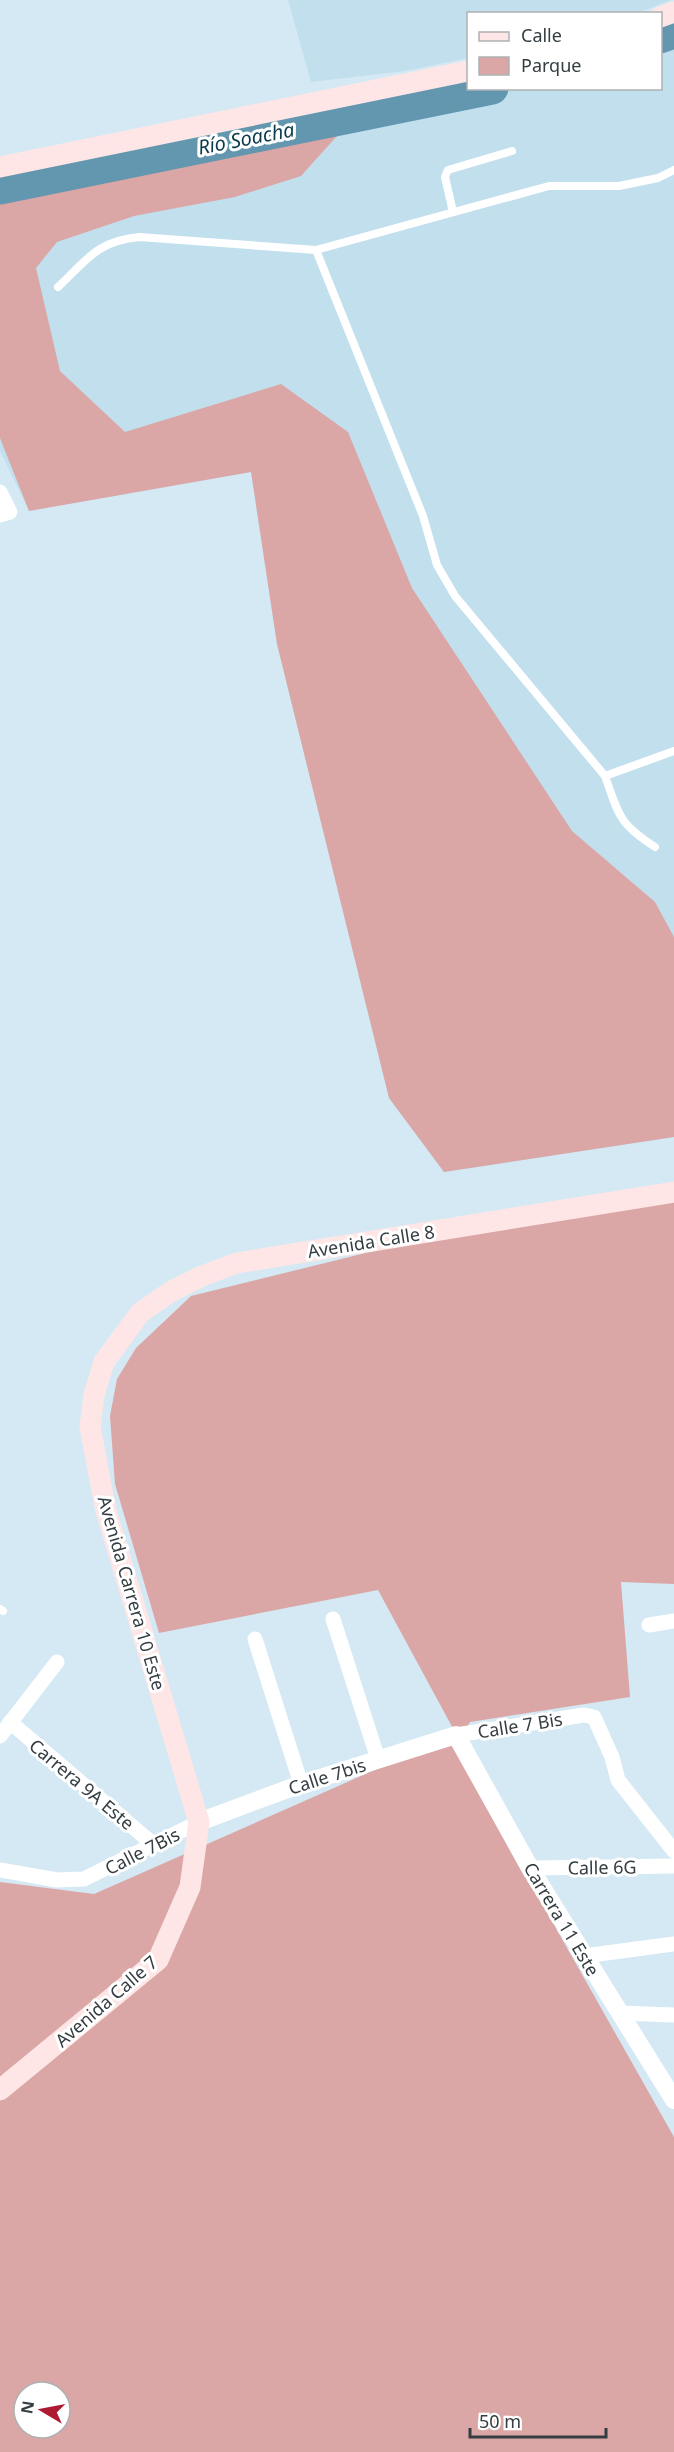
<svg xmlns="http://www.w3.org/2000/svg" width="674" height="2452" font-family="'Noto Sans',sans-serif">
  <style>
    .built { fill: #c2dfee }
    .green { fill: #dba7a6; fill-rule: evenodd }
    .lines { fill: none; stroke-linecap: round; stroke-linejoin: round }
    .river { stroke: #6397b0; stroke-width: 33 }
    .service { stroke: #fff; stroke-width: 8 }
    .minor { stroke: #fff; stroke-width: 15 }
    .tertiary { stroke: #fff; stroke-width: 18 }
    .secondary { stroke: #fee6e6; stroke-width: 21 }
    .labels { text-anchor: middle; dominant-baseline: central; stroke-width: 6; stroke-linejoin: round; paint-order: stroke }
    .street-label { font-size: 18px; fill: #343d41; stroke: #fff }
    .water-label { font-size: 20px; font-style: italic; fill: #0c3b4d; stroke: #fff }
  </style>
  <rect width="100%" height="100%" fill="#d4e9f4"/>
  <path class="built" d="M288,0h384l-35,13 -169,1v44l-63,13 -94,11z
    M674,32v1105l-230,35 -55,-74 -112,-454 -26,-172 -222,39 -29,-60v-253l496,-109 164,-1 1,-51z"/>
  <path class="green" d="M355,116l-54,60 -66,21 -101,19 -77,26 -21,26 24,103 65,61 156,-48 67,48 64,156 160,243 83,71 19,35v200l-230,35 -55,-74 -112,-454 -26,-172 -222,39 -29,-73v-241z
    M674,1201v383l-53,-2 9,115 -160,25 -16,26 220,389v315h-674v-570l94,12 362,-160 -78,-144 -219,43 -44,-149 -5,-68 7,-37 19,-31 55,-52 203,-50zM24,2392h36v36h-36z"/>
  <g class="lines">
    <path class="river" d="M660,37l14,-5
      M0,188l492,-100"/>
    <path class="service" d="M674,170l-16,8 -39,8h-70l-233,64 107,266 14,49 18,31 150,180 69,-25
      M453,212l-8,-35 3,-7 64,-19
      M58,287c29,-27 39,-46 81,-50l177,13
      M605,776c14,39 13,47 50,71
      M0,1609l3,2"/>
    <path class="minor" d="M0,492l10,20 -10,3
      M333,1619l45,140
      M649,1625l25,-4
      M255,1639l46,145
      M10,1722l144,123
      M456,1735l128,-20 10,2 18,40 6,23 56,71
      M0,1736l57,-74
      M530,1868l144,-2
      M0,1870l57,10 27,-1 115,-57
      M584,1956l90,-12
      M619,2013l55,2"/>
    <path class="tertiary" d="M199,1822l102,-38 155,-49 74,133 144,232"/>
    <path class="secondary" d="M660,17l14,-5
      M0,167l468,-96
      M0,2090l158,-130 32,-73 9,-65 -93,-311 -16,-84 4,-32 10,-33 36,-49 30,-21 32,-16 35,-13 437,-71"/>
  </g>
  <g class="labels">
    <g class="street-label">
      <text transform="translate(371 1241) rotate(-9)">Avenida Calle 8</text>
      <text transform="translate(132 1593) rotate(74)">Avenida Carrera 10 Este</text>
      <text transform="translate(520 1725) rotate(-9)">Calle 7 Bis</text>
      <text transform="translate(327 1776) rotate(-18)">Calle 7bis</text>
      <text transform="translate(82 1784) rotate(40)">Carrera 9A Este</text>
      <text transform="translate(142 1851) rotate(-27)">Calle 7Bis</text>
      <text transform="translate(602 1867) rotate(-1)">Calle 6G</text>
      <text transform="translate(562 1919) rotate(59)">Carrera 11 Este</text>
      <text transform="translate(106 2001) rotate(-41)">Avenida Calle 7</text>
    </g>
    <g class="water-label">
      <text transform="translate(246 138) rotate(-11)">Río Soacha</text>
    </g>
  </g>
  <rect x="467" y="12" width="195" height="78" fill="#ffffff" stroke="#aeb1b3" stroke-width="1.5"/>
  <rect x="479" y="32" width="30" height="9" fill="#fee6e6" stroke="#aeb1b3" stroke-width="1.5"/>
  <text x="521" y="42" font-size="18" fill="#343d41">Calle</text>
  <rect x="479" y="57" width="30" height="18" fill="#dba7a6" stroke="#aeb1b3" stroke-width="1.5"/>
  <text x="521" y="72" font-size="18" fill="#343d41">Parque</text>
  <g transform="translate(42 2410) rotate(280)"><circle r="28" fill="#ffffff" stroke="#aeb1b3" stroke-width="1.5"/>
  <path d="M0-4.5L10 22L0 15L-10 22Z" fill="#ae1a31"/>
  <text y="-9" font-size="16" font-weight="bold" text-anchor="middle" fill="#343d41">N</text>
  </g>
  <path d="M470 2428v9h136v-9" fill="none" stroke="#343d41" stroke-width="3"/>
  <text x="479" y="2428" font-size="18" fill="#343d41" stroke="#ffffff" stroke-width="4.5" paint-order="stroke">50 m</text>
</svg>
